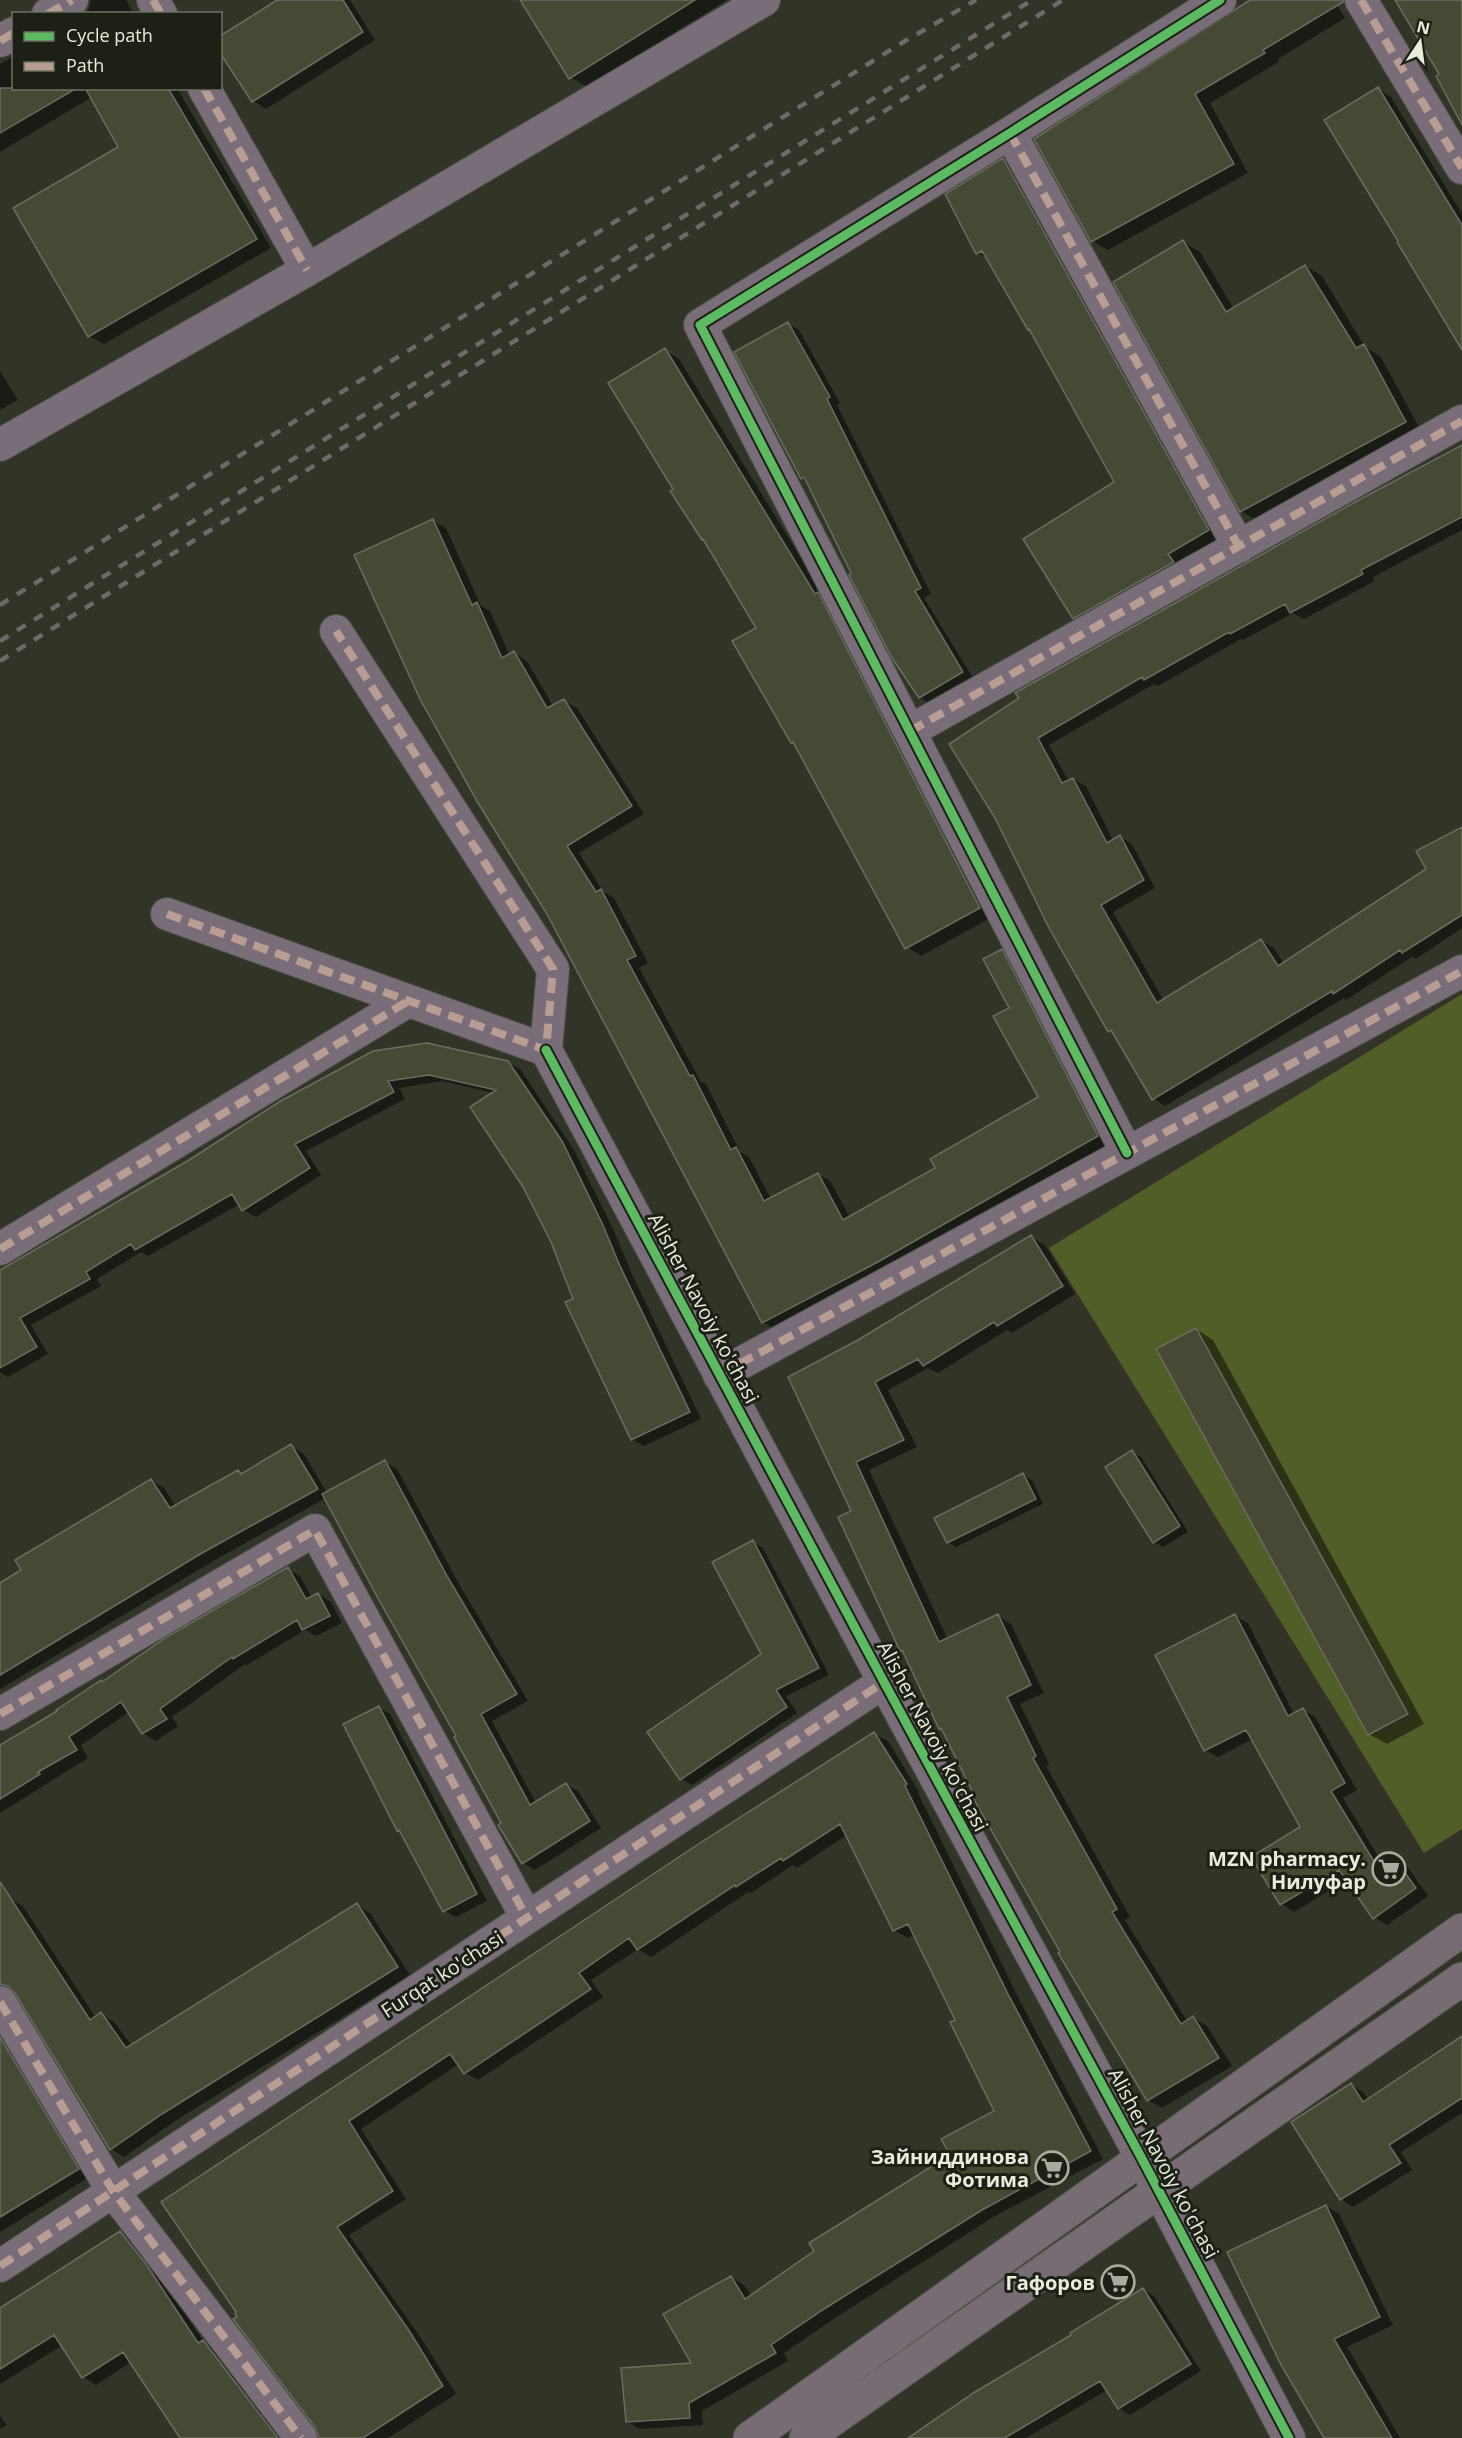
<svg xmlns="http://www.w3.org/2000/svg" width="1462" height="2438" font-family="'Open Sans',sans-serif">
  <style>
    .green { fill: #525e28 }
    .shadow { fill: #0007 }
    .building { fill: #464a34; stroke: #6a6d62; stroke-width: 1.5 }
    .lines { fill: none; stroke-linecap: round; stroke-linejoin: round }
    .street-casing { stroke: #4e5146; stroke-width: 34 }
    .primary-casing { stroke: #4e5146; stroke-width: 35 }
    .street { stroke: #786d78; stroke-width: 32 }
    .primary { stroke: #776c74; stroke-width: 33 }
    .rail { stroke: #6e6a6a; stroke-width: 4.5; stroke-dasharray: 10 10; stroke-linecap: butt }
    .quiet { stroke: #b99d93; stroke-width: 8; stroke-dasharray: 15 8; stroke-linecap: butt }
    .cycleway-casing { stroke: #1d2015; stroke-width: 13 }
    .cycleway { stroke: #5cba63; stroke-width: 9 }
    .labels { text-anchor: middle; dominant-baseline: central; stroke-width: 6; stroke-linejoin: round; paint-order: stroke }
    .street-label { font-size: 20px; fill: #e7ecdd; stroke: #1d2015 }
    .poi-label { font-size: 20px; font-weight: bold; fill: #e7ecdd; stroke: #1d2015; text-anchor: end }
  </style>
  <rect width="100%" height="100%" fill="#323428"/>
  <path class="green" d="M1462,994v835l-38,24 -375,-605z"/>
  <path class="shadow" d="M91,0h35l8,14h-49l4,-5z
    M280,0h70l25,40 -109,69 -13,-8z
    M522,0h205l-140,87 -17,-10z
    M1253,0h81l11,18 -67,41 1,3 -69,41 38,70 -140,77 -16,-9z
    M14,56v32h163l94,160 -167,96 -15,-8 31,-188 -28,-51 -92,55v-88z
    M1378,89l13,8 71,117v133z
    M1003,160l13,8 205,370 -41,23 -93,64 -13,-7 42,-135 -84,-152 -44,-72 -10,-6z
    M1183,242l17,10 34,57 71,-43 17,10 43,71 15,9 42,76 -164,89 -17,-10z
    M788,324l11,6 41,73 -3,2 94,189 -7,4 49,80 -42,26 -11,-7 -67,-123 -44,-92 -7,-4z
    M665,350l14,9 147,240 168,317 -73,40 -14,-9 -111,-203 -4,-2 -34,-114 -55,-89 -28,-49z
    M0,371l18,29 -18,10z
    M1462,446v84l-89,47 2,4 -71,38 -11,-6 -50,27 -2,-1 -83,47 -4,-2 -105,61 20,37 4,-3 13,7 27,54 7,-3 12,7 23,44 -42,24 51,89 98,-60 12,7 10,16 144,-94 34,-40v98l-46,31 -4,-2 -66,43 -2,-2 -179,108 -12,-8 -39,-65 -5,-2 -113,-214 -45,-72z
    M433,521l13,7 35,78 9,5 20,45 4,-3 13,8 26,45 11,-5 13,7 67,106 -65,39 24,38 11,7 34,65 -9,5 62,114 5,2 34,68 9,5 22,42 47,-25 13,8 19,36 87,-50 103,-70 -29,-90 -9,-57 13,7 95,185 -221,127 -113,60 -13,-8z
    M373,1052l135,10 13,8 53,80 40,81 18,43 69,145 -57,27 -12,-7 -57,-140 -81,-206 -52,-12 -43,7 6,11 -99,52 15,24 -65,42 -13,-7 -3,-6 -92,52 -7,-4 -44,27 4,7 -70,39 17,29 -40,23 -8,-5v-101z
    M1031,1237l14,8 30,49 -63,39 -5,-3 -69,43 -10,-5 -40,22 29,57 -48,23 79,170 50,-24 13,8 33,69 -24,11 29,60 -3,2 84,151 -5,3 62,101 6,-3 14,8 25,40 -70,42 -14,-8 -86,-148 -86,-157 -32,-65 -4,-2 -36,-76 -3,-2 -48,-139 6,-170z
    M1196,1329l17,11 211,384 -37,20 -18,-10z
    M291,1446l13,8 23,39 58,-31 12,7 62,115 69,117 -36,20 44,82 30,-18 12,6 23,37 -66,42 -12,-7 -65,-126 -132,-239 -111,62 -215,129v-104l151,-104 13,7 12,19 62,-35 5,3z
    M1132,1452l9,5 47,75 -25,15 -9,-5z
    M1023,1475l9,5 11,24 -87,43 -8,-5z
    M753,1542l10,6 66,127 -43,21 11,17 -105,72 -11,-6 82,-124z
    M288,1569l12,7 12,21 6,-3 13,8 11,21 -26,13 -11,-6 -58,35 -2,-1 -73,53 6,9 -22,15 -13,-8 -14,-21 -48,33 7,13 -88,55v-66z
    M1235,1616l13,7 46,91 9,-4 12,7 42,73 -14,8 41,68 10,-8 13,8 21,30 -41,29 -13,-8 -27,-37 -53,32 -12,-8 -29,-47 49,-30 -49,-88 -35,18 -13,-7z
    M379,1708l11,6 97,187 -31,16 -11,-6z
    M874,1734l14,7 31,51 -1,1 103,210 82,156 -108,57 -157,100 -54,37 4,8 -86,50 1,14 -63,4 -13,-7 67,-58 37,-87 13,8 7,11 201,-140 44,-45 -39,-91 -42,-85 -7,3 -14,-8 -47,-95 -50,33 -4,-3 -42,28 -3,-1 -97,65 -13,-8 -47,31 12,17 -125,83 -13,-7 -6,-9 -98,65 45,70 -57,36 74,106 33,53 -68,44h-68l-3,-12 -78,-109v-4l-76,-111z
    M10,1899l13,7 73,112 5,-4 13,8 18,24 225,-141 13,8 40,62 -235,146 -51,36 -13,-8 -94,-157 -17,-16v-71z
    M0,2036l10,5 81,135 -91,56z
    M1462,2038v75l-61,39 11,18 -59,37 -12,-8 10,-114 12,7 6,8z
    M1326,2206l13,8 54,111 -46,22 53,91h-74z
    M120,2232l14,8 25,34 45,68 13,7 68,89h-105l-49,-76 -35,23 -13,-8 -20,-32 -63,39v-75z
    M1143,2289l11,7 47,75 -71,44 -11,-7 -12,-18 -81,48h-116z
    M0,2415l7,10 -7,4z"/>
  <path class="building" d="M277,0h66l20,32 -111,70 -32,-49v-17z
    M520,0h175l-126,79z
    M1250,0h93v2l-80,48 2,3 -70,41 39,70 -143,78 -57,-103z
    M1395,0h67v125l-26,-49 3,-2z
    M1378,87l84,138v125l-65,-108 1,-1 -74,-121z
    M0,88h77l-77,45z
    M85,88h83l89,151 -169,98 -75,-129 105,-61z
    M1003,158l206,372 -41,24 6,8 -101,57 -50,-80 91,-57 -85,-153 -1,1 -46,-79 -6,3 -31,-60z
    M1183,240l43,72 79,-47 51,83 8,-4 42,78 -166,90 -127,-230z
    M788,322l42,75 -3,2 94,189 -6,3 48,81 -44,26 -27,-40 -43,-83 2,-2 -47,-96 -3,2 -67,-127z
    M665,348l150,246 3,-2 162,316 -75,41 -112,-207 -2,1 -59,-102 24,-13 -53,-89 -1,1 -32,-49 3,-2 -65,-106z
    M1462,445v72l-101,53 2,4 -73,39 -5,-9 -55,30 -1,-2 -85,48 -2,-3 -104,61 24,45 11,-5 34,65 13,-8 24,45 -43,25 56,98 104,-64 17,27 148,-97 -10,-18 46,-24v88l-60,38 -2,-3 -67,44 -1,-3 -180,109 -41,-70 -3,2 -59,-104 -54,-110 -46,-74 70,-46 -4,-5 5,-3 335,-188z
    M433,519l39,86 5,-3 25,56 12,-7 33,57 17,-9 68,107 -65,40 29,46 5,-3 35,67 -9,4 63,116 3,-1 38,75 5,-3 28,54 54,-28 25,47 92,-52 -5,-9 108,-62 -45,-81 16,-8 -26,-49 19,-10 96,187 -222,127 -114,60 -215,-409 -69,-111 -58,-104 -66,-144z
    M427,1043l81,18 54,80 40,82 18,43 70,146 -59,28 -66,-138 8,-3 -22,-57 -28,-55 -53,-80 26,-17 -67,-15 -41,6 6,11 -99,52 15,24 -68,43 -10,-17 -97,56 -4,-6 -45,28 4,7 -70,39 17,29 -37,21v-98l189,-110 90,-58 94,-51z
    M1031,1235l32,51 -66,40 -3,-4 -71,44 -5,-7 -43,23 29,58 -48,22 83,180 59,-28 33,71 -24,12 29,59 -3,2 84,151 -5,3 69,112 12,-8 26,42 -72,43 -89,-148 2,-1 -88,-156 2,-1 -33,-67 -2,1 -37,-79 -2,1 -62,-134 13,-6 -63,-134 70,-37z
    M1196,1328l212,386 -40,21 -212,-386z
    M291,1444l27,45 -116,64 -202,122v-92l21,-13 -6,-10 136,-81 19,29 68,-38 3,4z
    M1132,1450l48,76 -27,17 -48,-76z
    M385,1460l62,116 70,118 -36,20 49,91 36,-22 24,38 -68,43 -24,-39 3,-2 -47,-86 2,-1 -76,-134 -58,-108z
    M1023,1473l13,26 -89,44 -13,-25z
    M753,1540l66,128 -43,22 11,17 -107,73 -33,-48 114,-78 -49,-92z
    M288,1567l18,32 12,-6 12,23 -28,14 -5,-10 -64,39 -1,-2 -72,52 7,10 -25,15 -21,-32 -52,35 8,13 -39,22 2,2 -40,25v-54l57,-34 -1,-1 45,-30 1,2 63,-44z
    M1235,1614l53,102 15,-8 42,75 -14,8 47,77 16,-11 22,31 -43,31 -34,-49 -59,35 -29,-48 49,-30 -54,-97 -42,21 -49,-96z
    M379,1706l98,188 -34,18 -44,-82 -2,1 -54,-107z
    M874,1732l33,52 -2,2 103,208 83,157 -109,59 -158,99 -53,36 5,8 -87,50 1,15 -64,4 -5,-54 70,-5 -28,-49 68,-38 14,23 69,-48 -5,-8 141,-88 -9,-16 53,-28 -44,-89 5,-2 -47,-96 -15,7 -53,-107 -57,37 -2,-3 -45,29 -1,-2 -98,65 -8,-12 -50,35 12,16 -127,85 -14,-20 -101,67 44,70 -56,36 73,105 33,54 -80,52h-44l-4,-11 -82,-108 4,-2 -2,-3 1,-2 -75,-110 539,-359z
    M0,1882l90,138 11,-8 25,36 231,-145 41,64 -236,147 -52,36 -95,-157 -7,-7 -8,-2z
    M1462,2036v62l-73,47 12,18 -61,37 -49,-78 60,-39 12,19z
    M0,2037l79,132 -79,48z
    M1326,2205l54,112 -46,22 58,99h-68l-43,-73 -54,-113z
    M120,2231l26,33 52,79 5,-3 75,98h-98l-57,-86 -41,26 -28,-43 -54,34v-61z
    M1143,2288l48,76 -73,45 -18,-28 -95,57h-97l67,-46 96,-57 -1,-2z"/>
  <g class="lines">
    <defs>
      <path id="street" d="M153,0l8,14
        M1361,0l101,168
        M48,14l24,-14
        M0,41l14,-8
        M204,88l103,182
        M1010,133l229,414
        M0,445l307,-175 457,-270
        M336,631l217,338 -7,81
        M910,731l552,-310
        M167,914l379,136
        M546,1050l338,632 257,475 148,281
        M1127,1153l-427,-828 310,-192 210,-133
        M0,1249l408,-248
        M719,1375l743,-404
        M0,1714l315,-184 212,388
        M0,2002l113,189 188,247
        M0,2266l884,-584"/>
      <path id="primary" d="M750,2438l712,-508
        M806,2438l656,-459"/>
    </defs>
    <use href="#street" class="street-casing"/>
    <use href="#primary" class="primary-casing"/>
    <use href="#street" class="street"/>
    <use href="#primary" class="primary"/>
    <path class="rail" d="M0,605l905,-564 71,-41
      M0,641l1032,-641
      M0,661l1063,-661"/>
    <path class="quiet" d="M153,0l8,14
      M1361,0l101,168
      M48,14l24,-14
      M0,41l14,-8
      M204,88l103,182
      M1010,133l229,414
      M910,731l552,-310
      M167,914l379,136 7,-81 -217,-338
      M0,1249l408,-248
      M719,1375l743,-404
      M0,1714l315,-184 212,388
      M0,2002l113,189 188,247
      M0,2266l884,-584"/>
    <defs>
      <path id="cycleway" d="M546,1050l338,632 257,475 148,281
        M1127,1153l-427,-828 310,-192 210,-133"/>
    </defs>
    <use href="#cycleway" class="cycleway-casing"/>
    <use href="#cycleway" class="cycleway"/>
  </g>
  <defs>
    <symbol id="supermarket-ring" viewBox="-11 -11 22 22"><circle r="9.5" fill="#1d2015" stroke="#a8ac9e" stroke-width="1.5"/><path d="M-6-5.5h2.5l.6 2H6L4.5 2H-2.5L-4.4-4H-6ZM-1.5 3.2a1.3 1.3 0 1 0 .1 0ZM3 3.2a1.3 1.3 0 1 0 .1 0Z" fill="#a8ac9e"/></symbol>
  </defs>
  <g fill-rule="evenodd">
    <use href="#supermarket-ring" x="1370" y="1850" width="38" height="38"/>
    <use href="#supermarket-ring" x="1033" y="2149" width="38" height="38"/>
    <use href="#supermarket-ring" x="1099" y="2263" width="38" height="38"/>
  </g>
  <g class="labels">
    <g class="street-label">
      <text transform="translate(704 1308) rotate(62)">Alisher Navoiy ko'chasi</text>
      <text transform="translate(933 1736) rotate(62)">Alisher Navoiy ko'chasi</text>
      <text transform="translate(442 1974) rotate(-33)">Furqat ko'chasi</text>
      <text transform="translate(1164 2163) rotate(62)">Alisher Navoiy ko'chasi</text>
    </g>
    <g class="poi-label">
      <text x="1366" y="1858">MZN pharmacy.<tspan x="1366" dy="23">Нилуфар</tspan></text>
      <text x="1029" y="2156">Зайниддинова<tspan x="1029" dy="23">Фотима</tspan></text>
      <text x="1095" y="2282">Гафоров</text>
    </g>
  </g>
  <rect x="12" y="12" width="210" height="78" fill="#1d2015" stroke="#6e7265" stroke-width="1.5"/>
  <rect x="24" y="32" width="30" height="9" fill="#5cba63" stroke="#6e7265" stroke-width="1.5"/>
  <text x="66" y="42" font-size="18" fill="#e7ecdd">Cycle path</text>
  <rect x="24" y="62" width="30" height="9" fill="#b99d93" stroke="#6e7265" stroke-width="1.5"/>
  <text x="66" y="72" font-size="18" fill="#e7ecdd">Path</text>
  <g transform="translate(1420 42) rotate(13)" stroke="#1d2015" stroke-width="4.5" paint-order="stroke">
  <path d="M0-4.5L10 22L0 15L-10 22Z" fill="#e7ecdd"/>
  <text y="-9" font-size="16" font-weight="bold" text-anchor="middle" fill="#e7ecdd">N</text>
  </g>
</svg>
